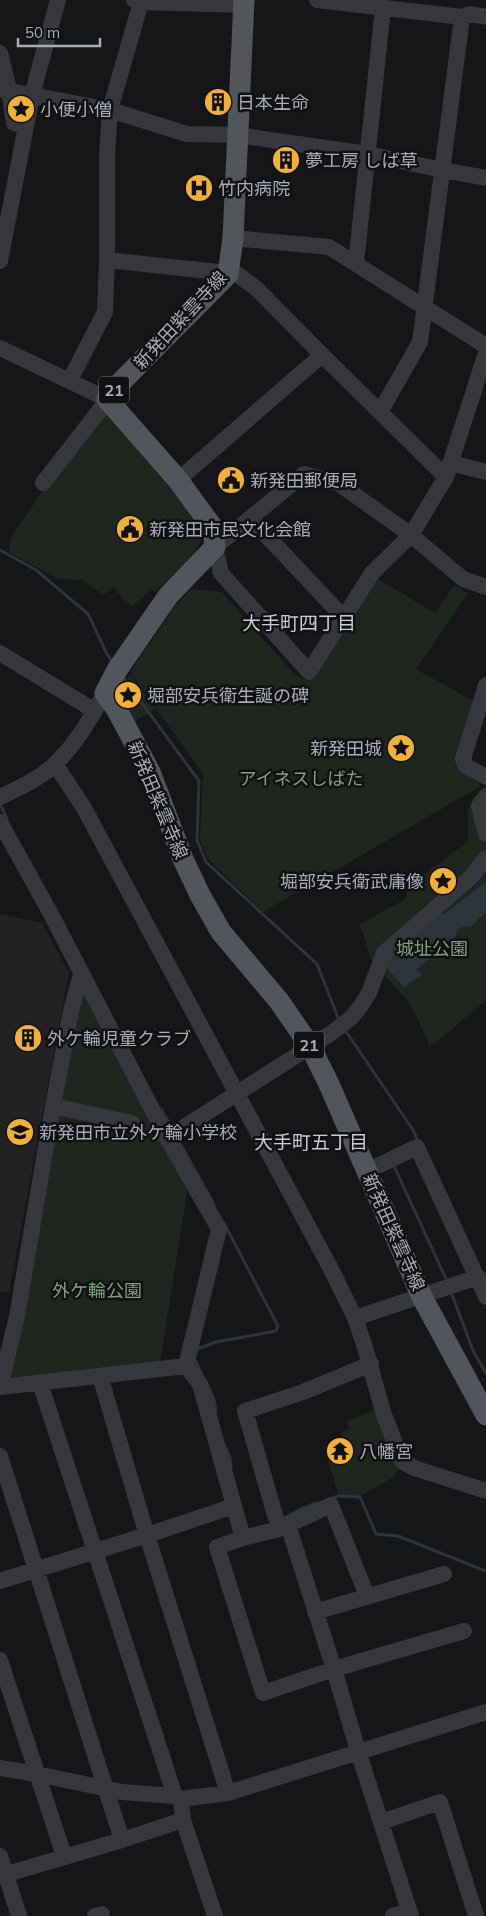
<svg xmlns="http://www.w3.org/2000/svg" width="486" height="1916" font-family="Mulish,'Noto Sans JP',sans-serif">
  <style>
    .built { fill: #222225 }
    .green { fill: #1e261f }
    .water { fill: #2c353c }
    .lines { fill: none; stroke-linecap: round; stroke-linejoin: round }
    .stream { stroke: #2c353c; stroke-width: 3 }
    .minor { stroke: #37383d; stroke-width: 16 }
    .major { stroke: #53555c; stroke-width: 21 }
    .labels { text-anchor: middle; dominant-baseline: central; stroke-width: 5; stroke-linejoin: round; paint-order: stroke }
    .shield { fill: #111113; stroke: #7b7e86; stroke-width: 1 }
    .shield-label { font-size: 16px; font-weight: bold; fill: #a8adb8 }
    .poi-label { font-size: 18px; fill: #a8adb8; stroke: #111113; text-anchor: start }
    .street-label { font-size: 18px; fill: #a8adb8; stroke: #111113 }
    .park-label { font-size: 18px; fill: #7fa381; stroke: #111113 }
    .neighbourhood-label { font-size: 19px; fill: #c9ccd4; stroke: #111113 }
  </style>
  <rect width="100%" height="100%" fill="#161618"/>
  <path class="built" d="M0,914l42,9 27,50 -60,320 -9,-2z"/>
  <path class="green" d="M106,411l86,101c4,7 9,14 9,22 1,20 -33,45 -46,58l-4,-2 -20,17 -18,-20 -10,8 -20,-15 -25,-1 -49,-27 1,-13 36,-53z
    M373,576l62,37 19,-28 14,8 -52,76 59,33 -18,64 24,20 -218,126 -55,-53 -8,-19 3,-66 -73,-102 45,-66 16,-17 31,3 73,83 13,6z
    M131,675l25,34 -23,13 -10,-19 -1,-19z
    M474,796h12v205l-56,46 -14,-32 -9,-15 -35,-38 -12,-38 46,-25 2,-12 60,-46v-30z
    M83,991l105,195 -28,178 -157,17z
    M383,1407l18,58 -7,12 -34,19h-21l-15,-49 19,-8 -2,-6 8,-4 -2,-8z"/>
  <path class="water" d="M486,882v30l-16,15h-8l-5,4 -3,7 -37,31 5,6 -18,12 -19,-21 5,-10 49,-43 5,1z"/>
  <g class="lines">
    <path class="stream" d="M0,550l36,20 52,44 19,40 6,9
      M122,676l77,105 -2,59 9,22 111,102 22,56
      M0,804l7,15
      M345,1030l68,100 4,9
      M161,1109l11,19
      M177,1138l37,66
      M393,1164l54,117
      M451,1292l23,61 12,20
      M197,1351v-2l19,-7 60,-11 2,-5 -54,-103
      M195,1360l7,14
      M207,1384l7,15 2,12
      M226,1448l4,9 1,11
      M330,1499l8,-3 22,1 16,37 22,2 88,35
      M282,1519l21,-11 14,-5"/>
    <path class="minor" d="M134,0l7,2 103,3
      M317,0l145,17 8,-3 16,3
      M0,53l9,37 5,33 12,4
      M0,89l110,21 77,24 50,1 131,19 74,16 44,8
      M233,238l96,9 157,99
      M107,260l130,14 20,15 65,66 124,122
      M0,261l32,-166 26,-95
      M356,264l27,-256
      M0,348l107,51 -8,12 -56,72
      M486,353l-40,124 -35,58 -39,38 -63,99 -88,-99 -6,-26 89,-73 34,9 73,52 52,44 23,8
      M70,380l35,-68 2,-52v-105l3,-45 31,-108
      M380,412l40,-70 42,-325
      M451,463l35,9
      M178,480l144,-125
      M250,518l94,100
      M0,653l95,58
      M486,685l-23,74 3,7 20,11
      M55,764l29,44 248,463 23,47 9,26 20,71 18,46 12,7 72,23
      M486,796l-7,10 7,28
      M0,797c19,-9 41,-19 56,-34 21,-20 35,-46 49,-70
      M0,822l52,94 115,222 52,91 -33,137
      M53,1106l79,17
      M167,1138l163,-104 21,-16 9,-11 9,-14 15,-40 87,-76 15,-19
      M367,1171l50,-24 69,150
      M355,1318l123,-41
      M186,1366l14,18 43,154
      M100,1376l46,156 82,261
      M40,1383l135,413
      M0,1387l17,-71 36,-210 18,-95 10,-37
      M0,1387l186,-21
      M0,1456l122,384
      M288,1525l46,144 24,82 53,165
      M279,1529l-34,-118 58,-19 68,-28
      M0,1581l147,-46 87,-29
      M367,1596l-36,-91 -52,24 -36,9 -26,9 46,146 71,-24 130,-38
      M315,1612l129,-38
      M0,1660l64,196
      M0,1768l37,6 85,18 53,4 6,3 47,-6 258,-81
      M183,1820l32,96
      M381,1822l59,-20 36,114
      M0,1856l19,60
      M0,1876l122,-36 61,-20 -2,-21
      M95,1916l7,-2
      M393,1916l16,-5"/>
    <path class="major" d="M244,0l-11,238 -5,36 -111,112 -10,13 71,81 35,48 2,19 -47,49 -51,74 -12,23 12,17 33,62 33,87 17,36 21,37 58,69 31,45 18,36 94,215 64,118"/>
  </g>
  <defs>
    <symbol id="building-disc" viewBox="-11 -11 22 22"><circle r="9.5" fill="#f2b134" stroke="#111113"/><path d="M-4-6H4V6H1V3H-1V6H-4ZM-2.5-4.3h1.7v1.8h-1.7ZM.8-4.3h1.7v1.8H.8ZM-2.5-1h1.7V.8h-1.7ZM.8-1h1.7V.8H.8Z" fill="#111"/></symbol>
    <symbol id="sight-disc" viewBox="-11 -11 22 22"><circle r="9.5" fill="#f2b134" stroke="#111113"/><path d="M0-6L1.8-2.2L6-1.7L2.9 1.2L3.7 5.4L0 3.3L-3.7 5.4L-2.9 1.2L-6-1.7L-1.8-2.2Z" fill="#111"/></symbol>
    <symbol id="hospital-disc" viewBox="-11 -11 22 22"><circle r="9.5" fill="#f2b134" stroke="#111113"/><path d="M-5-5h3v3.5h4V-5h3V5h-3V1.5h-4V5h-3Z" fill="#111"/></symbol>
    <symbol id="civic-disc" viewBox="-11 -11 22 22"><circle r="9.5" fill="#f2b134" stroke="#111113"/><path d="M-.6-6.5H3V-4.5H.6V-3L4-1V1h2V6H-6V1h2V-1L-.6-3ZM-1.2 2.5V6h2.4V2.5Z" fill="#111"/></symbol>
    <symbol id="school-disc" viewBox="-11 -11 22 22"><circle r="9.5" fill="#f2b134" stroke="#111113"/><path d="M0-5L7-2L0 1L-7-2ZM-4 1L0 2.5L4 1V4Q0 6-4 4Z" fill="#111"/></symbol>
    <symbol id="temple-disc" viewBox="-11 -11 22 22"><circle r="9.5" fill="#f2b134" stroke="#111113"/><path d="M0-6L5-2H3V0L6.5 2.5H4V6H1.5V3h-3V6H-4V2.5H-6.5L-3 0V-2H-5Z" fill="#111"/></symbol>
  </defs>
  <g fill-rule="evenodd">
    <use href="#building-disc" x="202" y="86" width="32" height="32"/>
    <use href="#sight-disc" x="5" y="93" width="32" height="32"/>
    <use href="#building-disc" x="270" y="144" width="32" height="32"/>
    <use href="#hospital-disc" x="183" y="172" width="32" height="32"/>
    <use href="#civic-disc" x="215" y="464" width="32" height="32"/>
    <use href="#civic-disc" x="114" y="513" width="32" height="32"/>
    <use href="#sight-disc" x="112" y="679" width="32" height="32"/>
    <use href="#sight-disc" x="385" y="732" width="32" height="32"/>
    <use href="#sight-disc" x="427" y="865" width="32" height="32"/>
    <use href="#building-disc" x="12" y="1022" width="32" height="32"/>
    <use href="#school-disc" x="4" y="1116" width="32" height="32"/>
    <use href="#temple-disc" x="324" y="1435" width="32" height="32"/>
  </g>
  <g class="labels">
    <g class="shield">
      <rect x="99" y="376.5" width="30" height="27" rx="4"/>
      <rect x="294" y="1031.5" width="30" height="27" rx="4"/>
    </g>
    <g class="shield-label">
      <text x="114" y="390">21</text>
      <text x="309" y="1045">21</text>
    </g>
    <g class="poi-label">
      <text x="237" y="102">日本生命</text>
      <text x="40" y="109">小便小僧</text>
      <text x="305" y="160">夢工房 しば草</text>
      <text x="218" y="188">竹内病院</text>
      <text x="250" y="480">新発田郵便局</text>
      <text x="149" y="529">新発田市民文化会館</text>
      <text x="147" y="695">堀部安兵衛生誕の碑</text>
      <text x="382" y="748" text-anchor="end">新発田城</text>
      <text x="424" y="881" text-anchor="end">堀部安兵衛武庸像</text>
      <text x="47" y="1038">外ケ輪児童クラブ</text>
      <text x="39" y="1132">新発田市立外ケ輪小学校</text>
      <text x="359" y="1451">八幡宮</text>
    </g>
    <g class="street-label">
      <text transform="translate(180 320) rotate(-47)">新発田紫雲寺線</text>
      <text transform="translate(158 800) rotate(67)">新発田紫雲寺線</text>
      <text transform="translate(394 1232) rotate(66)">新発田紫雲寺線</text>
    </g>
    <g class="park-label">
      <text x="301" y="778">アイネスしばた</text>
      <text x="432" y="948">城址公園</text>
      <text x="97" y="1290">外ケ輪公園</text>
    </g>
    <g class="neighbourhood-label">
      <text x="299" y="623">大手町四丁目</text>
      <text x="311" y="1142">大手町五丁目</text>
    </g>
  </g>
  <path d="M18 38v8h82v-8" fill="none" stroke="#a8adb8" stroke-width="2.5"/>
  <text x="25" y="38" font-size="15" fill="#a8adb8" stroke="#111113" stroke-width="4" paint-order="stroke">50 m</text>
</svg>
